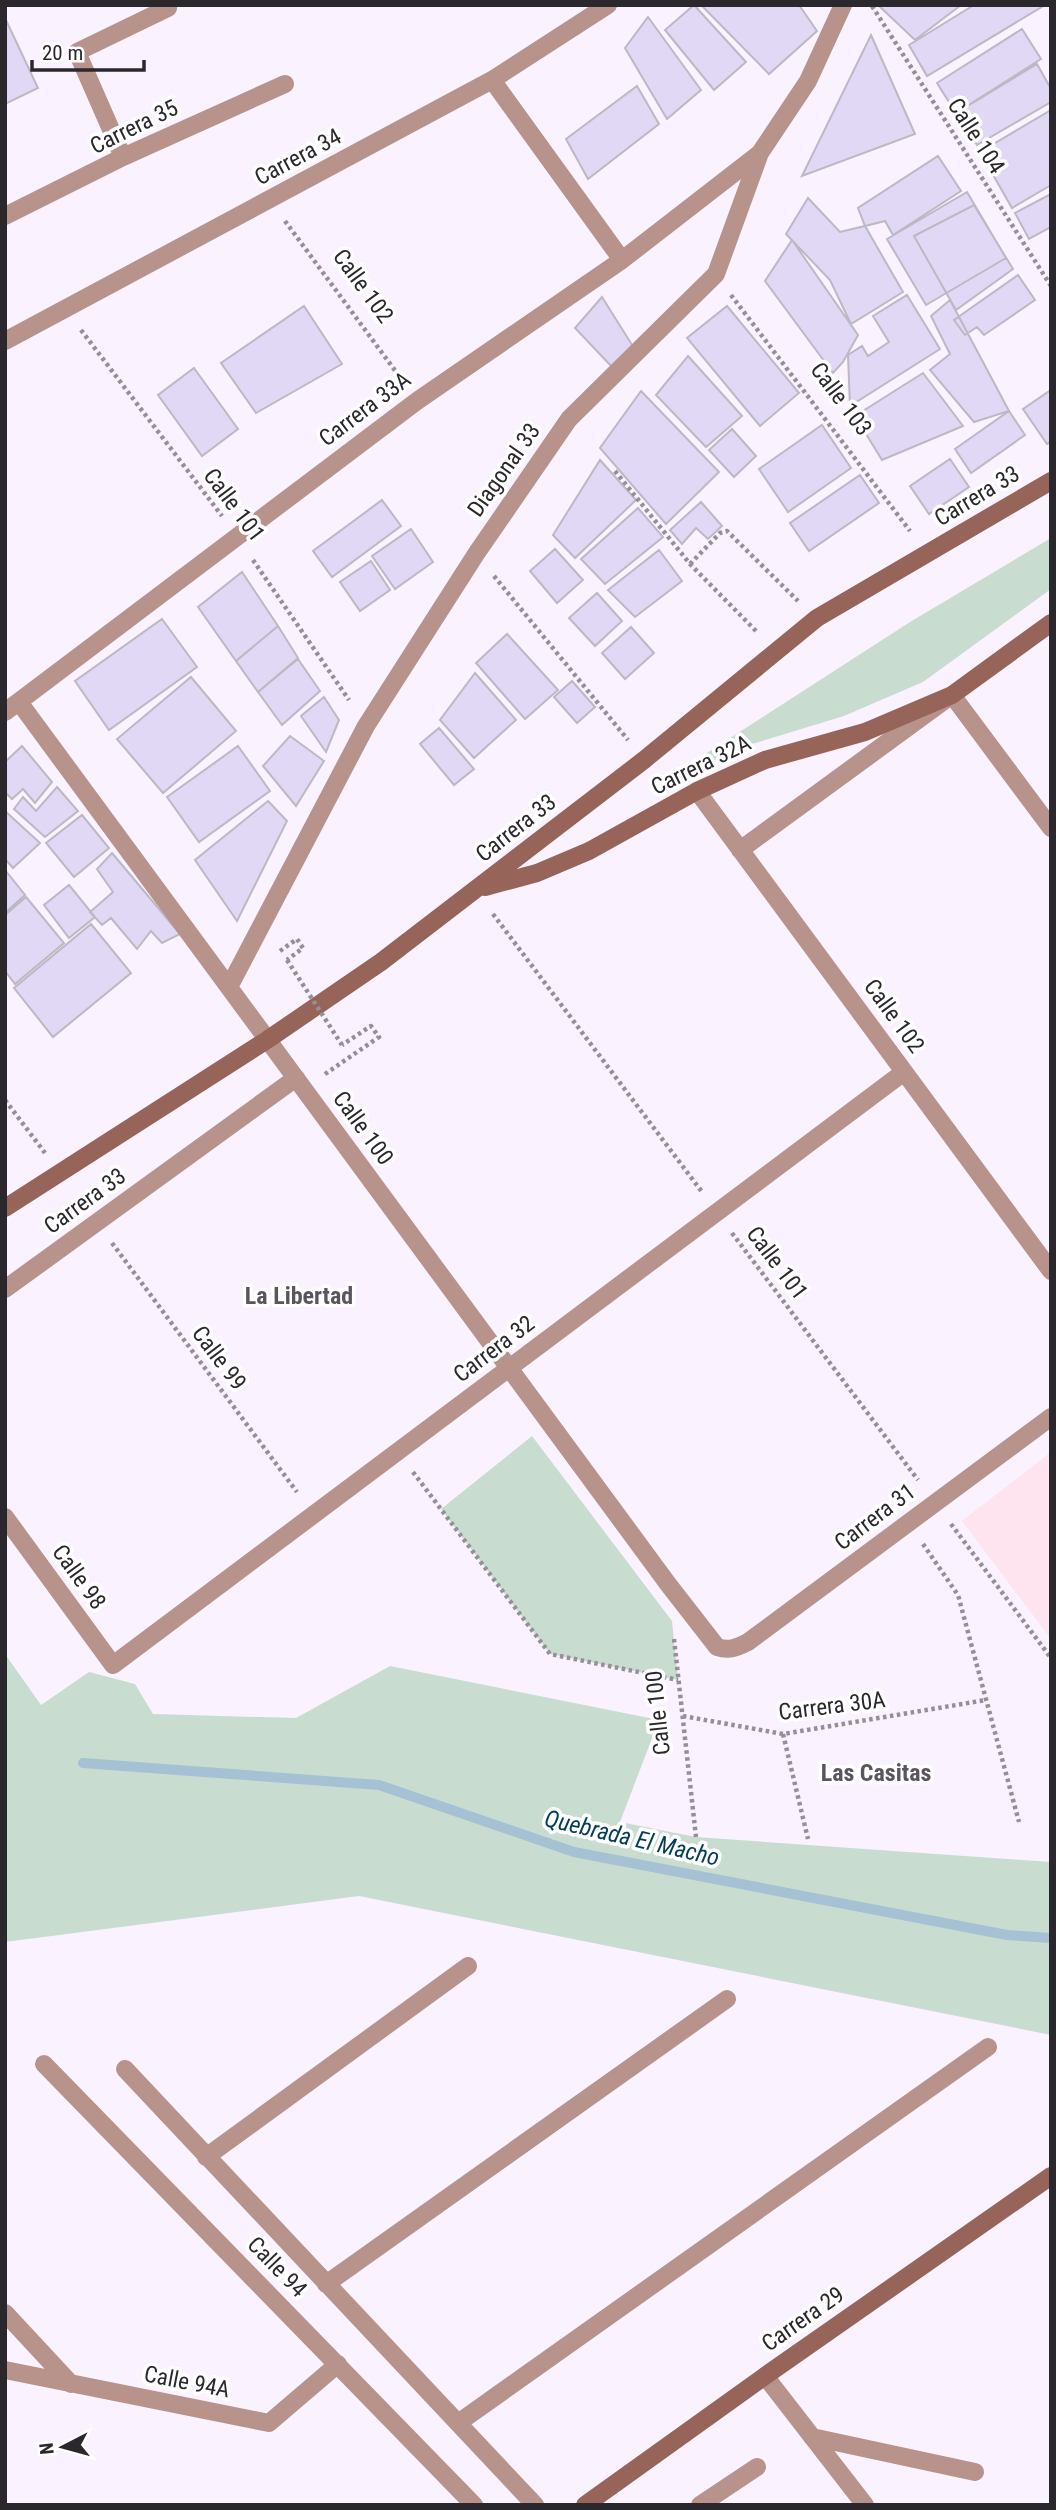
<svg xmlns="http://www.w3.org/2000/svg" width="1056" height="2510" font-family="'Roboto Condensed',sans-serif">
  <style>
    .education { fill: #fde4ee }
    .green { fill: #c8ddd0 }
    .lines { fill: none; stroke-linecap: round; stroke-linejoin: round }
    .stream { stroke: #a5c1d3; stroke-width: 10 }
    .building { fill: #e1d8f5; stroke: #bcb8c4; stroke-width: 2 }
    .path { stroke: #959098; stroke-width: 4.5; stroke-dasharray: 3.5 3.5; stroke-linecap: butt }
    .lane { stroke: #b7938c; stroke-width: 18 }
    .street { stroke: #b7938c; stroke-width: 18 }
    .secondary { stroke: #97645a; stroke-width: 18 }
    .path-bridge { stroke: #959098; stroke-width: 4.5; stroke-dasharray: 3.5 3.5; stroke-linecap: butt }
    .labels { text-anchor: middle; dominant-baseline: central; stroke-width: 7; stroke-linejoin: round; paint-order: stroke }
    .street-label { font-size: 23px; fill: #2b282d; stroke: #fff }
    .neighbourhood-label { font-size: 24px; font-weight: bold; fill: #5a545e; stroke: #fff }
    .water-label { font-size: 24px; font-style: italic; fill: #033d56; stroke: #fff }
  </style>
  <rect width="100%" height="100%" fill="#faf2fe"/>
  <path class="education" d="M1051,1452v187l-89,-118z"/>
  <path class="green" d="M1051,538v51l-128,93 -79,34 -95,29 -98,44 259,-167z
    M532,1436l140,185 6,59 -128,-26 -109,-145z
    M5,1654l36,51 48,-33 46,12 18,30 143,4 94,-52 269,54 -39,102 76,15 355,25v173l-692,-139 -354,46z"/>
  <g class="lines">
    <path class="stream" d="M83,1763l296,22 195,67 433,83 44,3"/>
  </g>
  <path class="building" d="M694,5l52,57 -32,28 -49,-60z
    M701,5h98l18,26 -48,43z
    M878,5h83l-46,35z
    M974,5h71l-118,71 -18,-31z
    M648,17l53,73 -34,29 -42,-71z
    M5,18l33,70 -33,16z
    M1022,29l19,30 -85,54 -19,-30z
    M871,35l44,99 -113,42z
    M1037,64l14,25v13l-74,43 -21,-32z
    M637,86l22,38 -71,55 -22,-40z
    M1051,110v75l-39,23 -32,-56z
    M938,156l23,35 -68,44 -8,-14 -20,5 -7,-18z
    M967,192l39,66 -80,47 -39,-66z
    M1051,194v33l-22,12 -14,-26z
    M808,198l32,34 25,-6 38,66 -52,32 -21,-44 -44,-46z
    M974,205l39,64 -57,41 -42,-74z
    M792,240l66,95 -15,27 -10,11 -68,-92z
    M1018,275l17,25 -51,35 -7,-8 -12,8 -11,-15z
    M907,295l33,54 -90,57 -2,-51 14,-9 6,10 21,-14 -16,-26z
    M602,297l32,51 -21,20 -38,-40z
    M950,300l59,111 -35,11 -44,-52 20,-16 -19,-38z
    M304,306l38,58 -86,49 -35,-50z
    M727,306l72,87 -39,33 -73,-88z
    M688,356l54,60 -36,31 -50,-52z
    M194,368l44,61 -36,27 -44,-61z
    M923,373l40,53 -81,34 -27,-44z
    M1051,390v51l-4,3 -24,-35z
    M641,391l78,81 -53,52 -66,-76z
    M1009,411l16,24 -54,38 -16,-24z
    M822,425l29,43 -63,44 -29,-43z
    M732,429l24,27 -22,21 -25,-27z
    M950,459l19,28 -40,27 -19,-28z
    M600,460l36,40 -61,58 -22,-23z
    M860,475l19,28 -70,48 -19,-28z
    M382,500l19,26 -69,51 -19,-26z
    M701,502l21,24 -14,13 -12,-11 -14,16 -12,-14z
    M638,508l25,29 -58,47 -24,-25z
    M411,529l22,33 -38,27 -23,-33z
    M555,549l28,31 -26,23 -27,-32z
    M659,550l23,31 -47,36 -27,-27z
    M371,561l19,29 -30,21 -20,-29z
    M242,572l36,54 -42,35 -38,-54z
    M597,593l25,28 -27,25 -26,-28z
    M162,619l35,48 -88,63 -34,-49z
    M278,626l20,32 -40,34 -22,-31z
    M631,627l23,26 -29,26 -23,-26z
    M507,634l51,56 -33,29 -49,-56z
    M298,659l22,32 -38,34 -24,-33z
    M475,673l41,47 -42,38 -34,-38z
    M191,677l45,54 -73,62 -46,-54z
    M572,681l23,26 -18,16 -23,-26z
    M324,697l15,23 -13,32 -25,-36z
    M439,728l35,41 -20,16 -34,-41z
    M290,736l34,25 -28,45 -33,-40z
    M22,746l30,36 -17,21 -12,-14 -11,10 -7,-7v-30z
    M238,746l32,45 -71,51 -32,-45z
    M57,787l21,24 -33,26 -31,-28 9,-12 13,14z
    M268,801l19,20 -50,100 -42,-61z
    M5,811l35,32 -27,25 -8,-9z
    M82,815l27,33 -35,29 -28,-34z
    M112,853l68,81 -18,9 -11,-12 -14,18 -26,-31 -9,7 -12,-13 23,-20 -16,-23z
    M5,870l20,25 -20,18z
    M69,885l26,32 -26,21 -25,-33z
    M26,897l38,46 -49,41 -10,-13v-56z
    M91,924l40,49 -78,64 -39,-49z"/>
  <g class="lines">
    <path class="path" d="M872,6l179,280
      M285,221l117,159
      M731,295l179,236
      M81,330l141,186
      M615,471l75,93 68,69
      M253,560l96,140
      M690,564l30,-31 7,-2 71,70
      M494,576l134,164
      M493,914l209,278
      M280,951l17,-12 6,9 -16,12
      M325,1074l54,-37 -8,-11 -29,19
      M5,1100l40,53
      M732,1233l186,247
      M112,1243l185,249
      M413,1472l137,182 128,26
      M951,1524l100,134
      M923,1544l35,51 61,227
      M674,1639l22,198
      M683,1716l100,18 203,-34
      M783,1734l25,105"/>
    <path class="lane" d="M123,157l-46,-105 91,-44
      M5,216l118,-59 162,-73
      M5,1289l291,-211
      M125,2069l410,436
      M206,2157l262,-191
      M326,2284l401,-285
      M765,2376l100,129
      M458,2423l530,-376
      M812,2437l163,35
      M700,2505l57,-38"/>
    <path class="street" d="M492,80l130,180
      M5,341l487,-261 116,-75
      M19,702l649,882 49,63c12,4 19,1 31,-5l303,-225
      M5,712l412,-311 205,-141 138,-107
      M697,791l354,480
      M740,850l212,-155 99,133
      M229,987l137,-261 110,-172 93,-135 147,-145 44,-121 48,-72 35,-76
      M5,1517l108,148 791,-593
      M44,2064l430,441
      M5,2313l66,71
      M5,2370l264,53 69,-59"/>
    <path class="secondary" d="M485,887l52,-14 52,-22 108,-60 68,-31 100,-28 87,-37 99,-72
      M5,1208l262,-168 114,-78 263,-202 173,-142 234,-137
      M585,2505l180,-129 286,-200"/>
    <path class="path-bridge" d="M287,960l55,85"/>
  </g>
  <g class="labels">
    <g class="street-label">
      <text transform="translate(134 127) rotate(-26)">Carrera 35</text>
      <text transform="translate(976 136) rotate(57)">Calle 104</text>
      <text transform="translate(298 157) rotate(-28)">Carrera 34</text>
      <text transform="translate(363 286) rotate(54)">Calle 102</text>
      <text transform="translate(841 399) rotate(53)">Calle 103</text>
      <text transform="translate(365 409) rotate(-37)">Carrera 33A</text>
      <text transform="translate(504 470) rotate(-55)">Diagonal 33</text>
      <text transform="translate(977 496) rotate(-31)">Carrera 33</text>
      <text transform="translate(234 505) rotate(53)">Calle 101</text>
      <text transform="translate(701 765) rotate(-26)">Carrera 32A</text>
      <text transform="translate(516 828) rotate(-38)">Carrera 33</text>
      <text transform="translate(894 1016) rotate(54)">Calle 102</text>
      <text transform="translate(363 1128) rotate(54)">Calle 100</text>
      <text transform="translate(85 1201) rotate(-36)">Carrera 33</text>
      <text transform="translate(777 1263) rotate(53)">Calle 101</text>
      <text transform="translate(494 1349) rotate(-37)">Carrera 32</text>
      <text transform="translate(219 1358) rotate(53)">Calle 99</text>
      <text transform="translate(875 1517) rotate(-37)">Carrera 31</text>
      <text transform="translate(79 1577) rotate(54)">Calle 98</text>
      <text transform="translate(832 1706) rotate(-7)">Carrera 30A</text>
      <text transform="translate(658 1713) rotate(-96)">Calle 100</text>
      <text transform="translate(277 2267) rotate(46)">Calle 94</text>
      <text transform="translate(803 2319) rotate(-35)">Carrera 29</text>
      <text transform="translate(187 2382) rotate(11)">Calle 94A</text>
    </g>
    <g class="neighbourhood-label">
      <text x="299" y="1296">La Libertad</text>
      <text x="876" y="1773">Las Casitas</text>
    </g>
    <g class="water-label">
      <text transform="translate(632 1838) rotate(13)">Quebrada El Macho</text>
    </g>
  </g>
  <rect width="1056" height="2510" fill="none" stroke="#2b282d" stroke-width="14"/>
  <g transform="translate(63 2447) rotate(264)" stroke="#ffffff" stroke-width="5" paint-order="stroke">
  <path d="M0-5L12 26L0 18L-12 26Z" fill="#2b282d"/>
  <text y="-10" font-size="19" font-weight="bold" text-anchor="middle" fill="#2b282d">N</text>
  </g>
  <path d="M32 60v10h112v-10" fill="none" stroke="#2b282d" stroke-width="3.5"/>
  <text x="42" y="60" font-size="21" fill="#2b282d" stroke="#ffffff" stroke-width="5" paint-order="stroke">20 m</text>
</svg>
